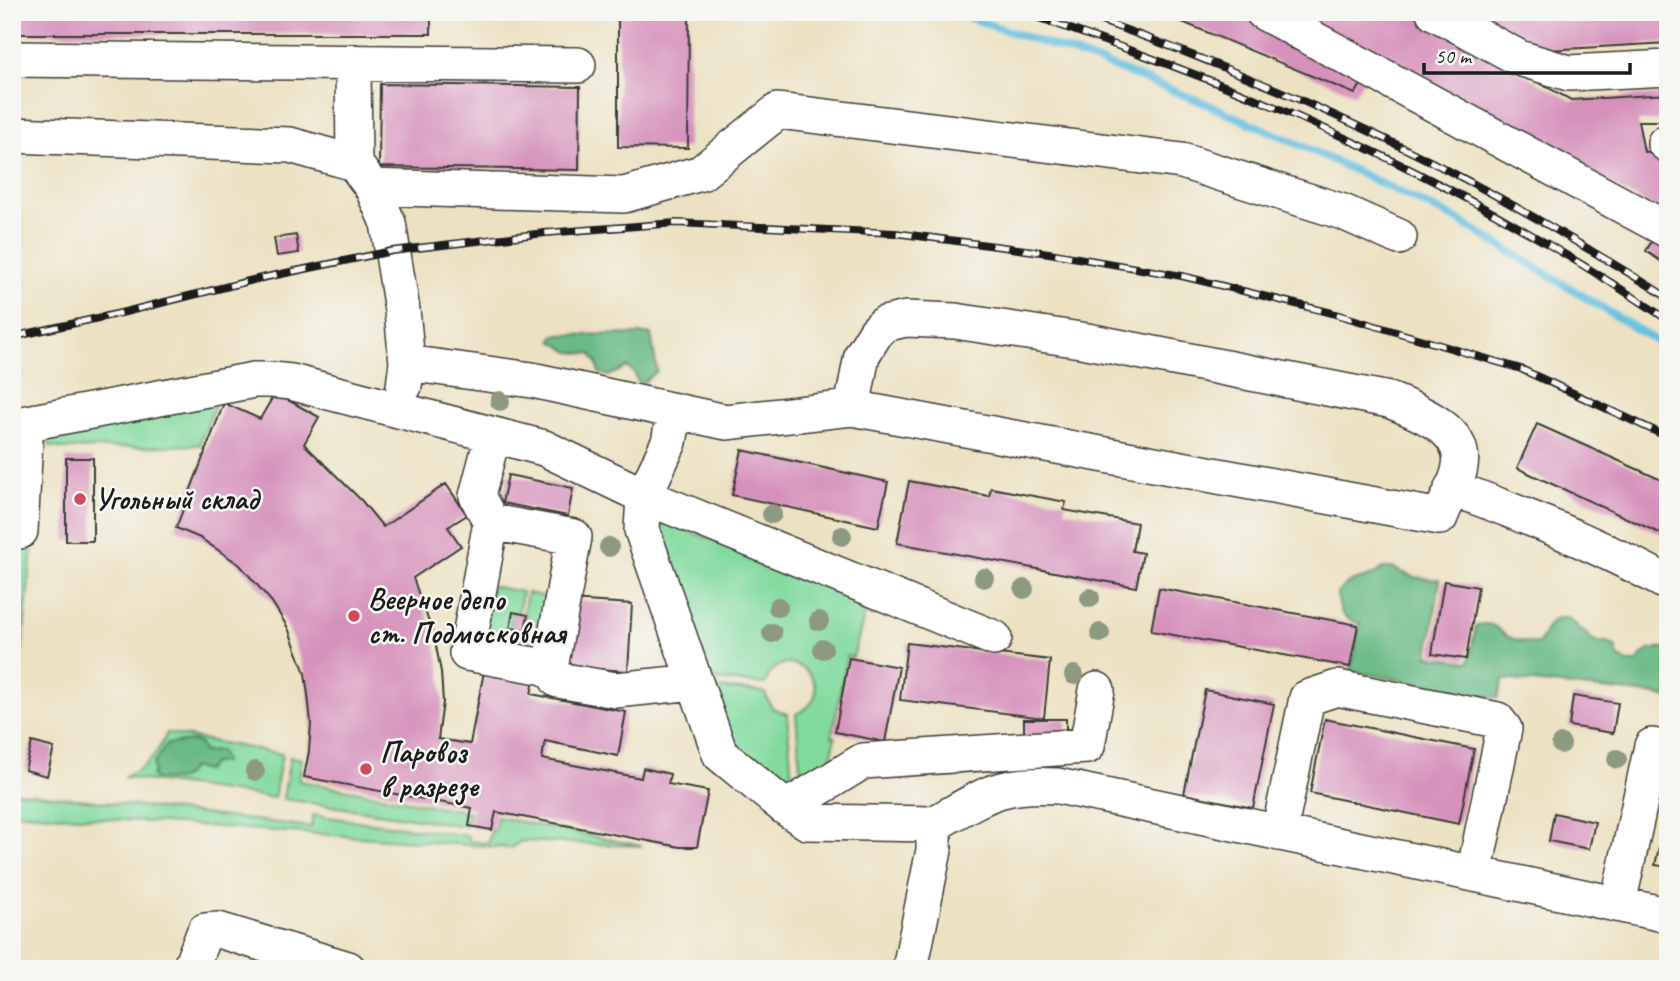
<svg xmlns="http://www.w3.org/2000/svg" width="1680" height="981" font-family="Caveat,sans-serif">
  <style>
    .green { fill: #82da9f; stroke: #4f7b5e; stroke-width: 2 }
    .forest { fill: #69ba86; stroke: #426b51; stroke-width: 2 }
    .lines { fill: none; stroke-linecap: round; stroke-linejoin: round }
    .stream { stroke: #63bfe1; stroke-width: 8 }
    .building { fill: #d691bb }
    .minor-casing { stroke: #3b3a35; stroke-width: 38 }
    .minor { stroke: #fff; stroke-width: 35 }
    .rail-casing { stroke: #1c1c1c; stroke-width: 8 }
    .rail { stroke: #f6f6f2; stroke-width: 5; stroke-dasharray: 16; stroke-linecap: butt }
    .tree { fill: #8d9980 }
    .poi-dot { fill: #d1495b; stroke: #f6f6f2; stroke-width: 2.5 }
    .labels { text-anchor: middle; dominant-baseline: central; stroke-width: 5; stroke-linejoin: round; paint-order: stroke }
    .poi-label { font-size: 30px; font-weight: bold; fill: #1c1c1c; stroke: #f6f6f2; text-anchor: start }
  </style>
  <rect width="100%" height="100%" fill="#f6f6f2"/>
  <filter id="ink" filterUnits="userSpaceOnUse"><feTurbulence type="fractalNoise" baseFrequency=".0143" numOctaves="2"/><feDisplacementMap in="SourceGraphic" scale="14" xChannelSelector="R" yChannelSelector="G"/><feConvolveMatrix kernelMatrix="1 2 1 2 8 2 1 2 1" color-interpolation-filters="sRGB"/></filter>
  <filter id="wash" filterUnits="userSpaceOnUse"><feTurbulence type="fractalNoise" baseFrequency=".00686" numOctaves="4" result="noise"/><feDisplacementMap in="SourceGraphic" scale="28" xChannelSelector="R" yChannelSelector="G"/><feGaussianBlur stdDeviation="1.57" result="paint"/><feColorMatrix in="noise" values="0 0 0 0 0 0 0 0 0 0 0 0 0 0 0 0 0 1.4 0 .05"/><feComposite in="paint" operator="in"/></filter>
  <g filter="url(#wash)">
    <rect width="100%" height="100%" fill="#ece1c2"/>
    <path class="green" d="M216,403l-17,42 -135,4 -14,-3 -9,-10z
      M664,522l205,76 -16,59 -6,-1 -15,80 3,1 -7,42 -26,13 -6,-78c52,-22 -14,-82 -31,-30l-62,-5 -45,-126 3,-28z
      M12,537l21,1 -13,137 -8,-1z
      M492,586l30,6 -4,21 -5,-1 -3,15 4,1 -4,23 -29,-7z
      M527,593l30,6 -11,59 -30,-6 4,-22h5l3,-15 -5,-1z
      M706,687l58,5 8,16 15,6 6,78 -63,-47z
      M167,733l115,21 -8,44 -151,-21c22,-7 35,-23 44,-44z
      M290,757l12,2 -3,22 170,31 -3,14 -183,-27z
      M12,791l299,36 2,-12 156,21 -1,5 20,2 3,-12 4,-1 2,-13 145,29 -121,-5 -10,7 -499,-36z"/>
    <path class="forest" d="M651,334l6,37 -13,11 -7,-1 -2,-7 -7,-7 -19,9 -10,-3 -2,-10 -6,-9 -21,-2 -18,-11 3,-6z
      M1383,568h10l20,9 27,3 -12,76 41,6 7,-37c24,-4 19,7 35,13 9,4 19,5 28,6 8,-15 8,-27 28,-27l28,25h11l9,4 3,11 9,5h10c8,-14 16,-14 31,-13v49l-18,-4 -147,-15 -5,19 -147,-27 9,-48c-21,-5 -19,-10 -23,-29 15,-20 30,-11 46,-26z
      M194,741l5,2 5,9 16,-1 4,11 -11,1 -7,8 -14,-4c-11,18 -17,12 -37,12l-3,-3 2,-6 -1,-5 14,-21z"/>
    <g class="lines">
      <path class="stream" d="M961,15l142,48 101,40 103,45 151,72 210,128"/>
    </g>
    <g id="blocks">
      <path class="building" d="M12,12h419v22h-419z
        M618,12h71l-1,136 -70,-1z
        M1178,12h62l54,27 -4,9 49,16 25,16 -9,14 -180,-75z
        M1284,12h124l163,88 97,-6v27h-30l6,31 17,-1 2,13h5v51z
        M1461,12h207v31l-138,8 -28,-13 1,-9h-13l-2,-13h-27z
        M380,84l200,3 -1,83 -200,-3z
        M296,235l3,18 -22,3 -3,-18z
        M1655,236l13,8v22l-22,-15z
        M275,393l44,24 -15,27 58,57 21,26 63,-43 21,31 -19,12 13,19 -48,32 21,58 7,36 2,30 -5,37 32,5 15,-78 50,10 -4,18 95,18 -8,44 -73,-15 -3,18 99,19 2,-10 27,6 -2,10 40,7 -11,56h-17l-184,-35 -4,18 -23,-4 3,-18 -168,-31 5,-26 2,-28 -3,-28 -3,-22 -17,-45 -16,-26 -32,-37 -40,-27 -24,-10 48,-125 36,16z
        M1537,424l131,59v54l-151,-69z
        M742,450l146,32 -10,45 -146,-32z
        M66,458h27v83h-27z
        M508,475l65,13 -5,28 -66,-13z
        M909,481l80,15 2,-8 75,14 -2,8 73,13 -5,28 11,2 -7,34 -239,-44z
        M1444,581l34,6 -12,72 -34,-5z
        M1159,588l199,37 -8,42 -199,-36z
        M569,600l63,4 -4,67 -63,-4z
        M513,612l15,3 -3,15 -15,-2z
        M907,643l143,17 -6,58 -144,-18z
        M849,658l50,9 -14,75 -50,-10z
        M1205,690l69,14 -21,104 -69,-14z
        M1573,696l45,7 -5,30 -44,-7z
        M1024,719h42v22h-42z
        M1325,719l149,30 -15,75 -149,-31z
        M32,742l22,6 -7,28 -22,-6z
        M1554,813l41,9 -6,27 -40,-8z
        M1660,843l8,2v22l-13,-2z"/>
    </g>
  </g>
  <g filter="url(#ink)">
    <use href="#blocks" fill-opacity="0" stroke="#3b3a35" stroke-width="2"/>
    <g class="lines">
      <defs>
        <path id="minor" d="M1263,12l405,218
          M1434,12l85,46 50,15 99,-5
          M12,59l566,6
          M353,62l1,101
          M12,135l278,10 64,18 18,24 16,36 14,87 5,53 -3,23
          M1665,143l3,2
          M372,187l252,8 77,-22 77,-62 404,50 161,51 56,25
          M407,363l125,17 194,42 126,-14 588,109c6,-16 18,-34 20,-51 7,-37 -46,-56 -71,-66l-302,-59 -132,-20 -49,-2 -22,5 -8,8 -14,23 -10,53
          M675,411l-6,31 -25,54 -2,34 78,224 66,54 21,14 127,2v26l-24,119
          M12,426l242,-46h18l19,2 253,66 100,48 350,142
          M1452,488c74,27 146,57 216,95
          M491,522l83,15 -24,131 -83,-15 24,-131 -14,-26 16,-61
          M20,531l5,-92 -3,-15
          M550,668l8,12 58,10 79,-8
          M786,808l77,-47 224,-15 10,-56
          M934,824c50,-28 65,-42 124,-38l610,129
          M1279,833l28,-135 30,-10 160,32 7,9 -30,145
          M1618,904l34,-158 16,4
          M190,969l15,-38 13,-1 130,39"/>
      </defs>
      <use href="#minor" class="minor-casing"/>
      <use href="#minor" class="minor"/>
      <defs>
        <path id="rail" d="M1022,12c80,28 160,56 239,89 141,59 280,133 407,219
          M1076,12c172,60 340,134 497,228 32,19 64,37 95,58
          M12,337l109,-24 136,-34 135,-28 153,-18 131,-10 219,10 154,20 133,23 150,37 189,56 147,68"/>
      </defs>
      <use href="#rail" class="rail-casing"/>
      <use href="#rail" class="rail"/>
    </g>
    <g class="tree">
      <circle cx="500" cy="401" r="10"/>
      <circle cx="772" cy="514" r="10"/>
      <circle cx="842" cy="536" r="10"/>
      <circle cx="609" cy="547" r="10"/>
      <circle cx="984" cy="578" r="10"/>
      <circle cx="1024" cy="589" r="10"/>
      <circle cx="1090" cy="598" r="10"/>
      <circle cx="778" cy="607" r="10"/>
      <circle cx="819" cy="621" r="10"/>
      <circle cx="772" cy="633" r="10"/>
      <circle cx="1100" cy="633" r="10"/>
      <circle cx="823" cy="649" r="10"/>
      <circle cx="1074" cy="675" r="10"/>
      <circle cx="1561" cy="744" r="10"/>
      <circle cx="1617" cy="759" r="10"/>
      <circle cx="255" cy="771" r="10"/>
    </g>
  </g>
  <g class="poi-dot">
    <circle cx="80" cy="499" r="7"/>
    <circle cx="354" cy="616" r="7"/>
    <circle cx="366" cy="769" r="7"/>
  </g>
  <g class="labels">
    <g class="poi-label">
      <text x="94" y="499">Угольный склад</text>
      <text x="368" y="599">Веерное депо<tspan x="368" dy="34">ст. Подмосковная</tspan></text>
      <text x="380" y="752">Паровоз<tspan x="380" dy="34">в разрезе</tspan></text>
    </g>
  </g>
  <rect width="1680" height="981" fill="none" stroke="#f6f6f2" stroke-width="42"/>
  <path d="M1424 63v10h206v-10" fill="none" stroke="#1c1c1c" stroke-width="3.5"/>
  <text x="1435" y="63" font-size="21" fill="#1c1c1c" stroke="#f6f6f2" stroke-width="5" paint-order="stroke">50 m</text>
</svg>
